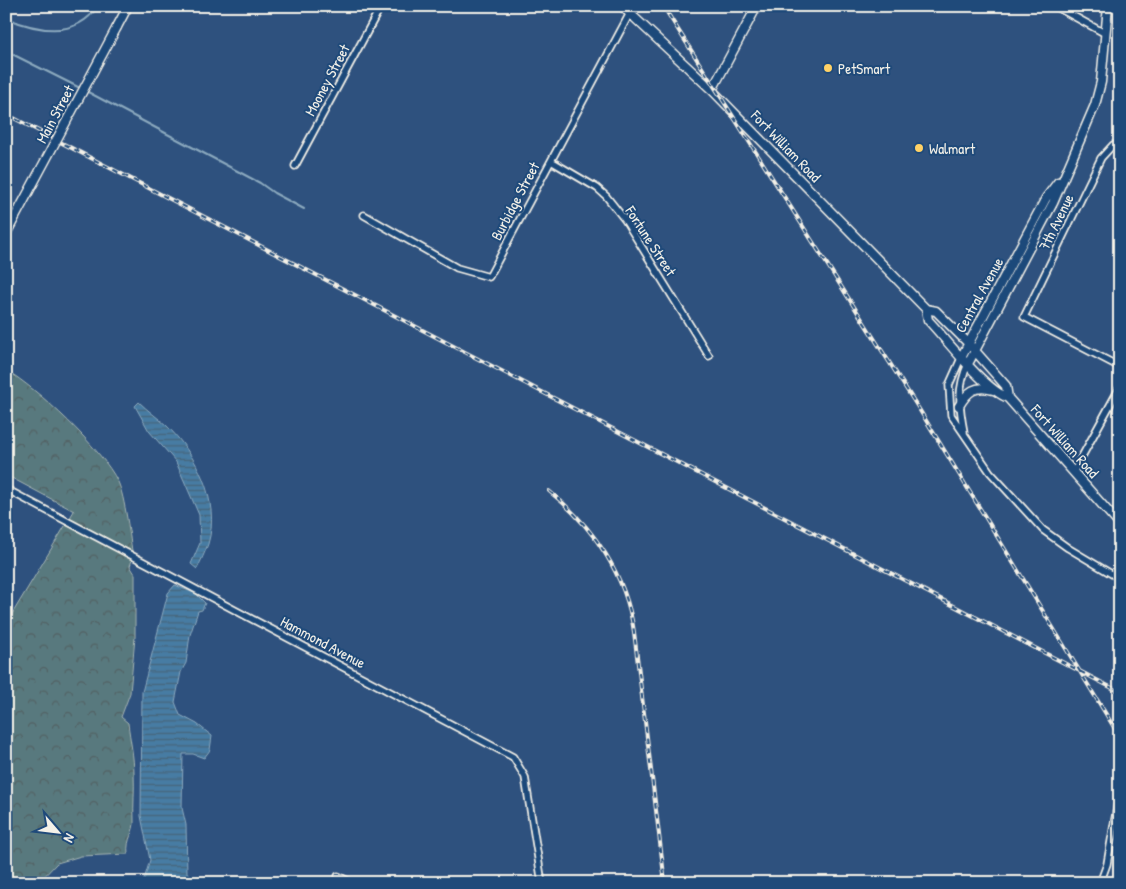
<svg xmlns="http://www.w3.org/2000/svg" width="1126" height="889" font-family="'Patrick Hand',sans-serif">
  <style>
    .forest { fill: url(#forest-crowns); stroke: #a6b5b3 }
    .water { fill: url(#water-rules); stroke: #8caabf }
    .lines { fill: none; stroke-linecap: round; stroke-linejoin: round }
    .stream { stroke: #8caabf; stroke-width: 2 }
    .street-casing { stroke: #f4f1e8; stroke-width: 9 }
    .secondary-casing { stroke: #f4f1e8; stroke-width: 11 }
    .street { stroke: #1f4a7a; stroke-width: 5.5 }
    .secondary { stroke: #1f4a7a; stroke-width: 8 }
    .rail-casing { stroke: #f4f1e8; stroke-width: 4 }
    .rail { stroke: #1f4a7a; stroke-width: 2; stroke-dasharray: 5.5; stroke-linecap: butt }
    .secondary-bridge-casing { stroke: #f4f1e8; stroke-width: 11; stroke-linecap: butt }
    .secondary-bridge { stroke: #1f4a7a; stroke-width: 8 }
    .poi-dot { fill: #ffd166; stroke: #1f4a7a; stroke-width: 2 }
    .labels { text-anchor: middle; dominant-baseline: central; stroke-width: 4; stroke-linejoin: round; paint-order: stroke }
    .poi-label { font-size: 15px; fill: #f4f1e8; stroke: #1f4a7a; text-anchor: start }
    .street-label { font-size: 15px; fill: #f4f1e8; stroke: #1f4a7a }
  </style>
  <defs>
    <pattern id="forest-crowns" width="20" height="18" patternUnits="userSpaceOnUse" patternTransform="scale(1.25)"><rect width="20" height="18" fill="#59797e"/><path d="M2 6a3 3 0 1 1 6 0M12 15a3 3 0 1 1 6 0" fill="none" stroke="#516062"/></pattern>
    <pattern id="water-rules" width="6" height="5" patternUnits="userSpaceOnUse" patternTransform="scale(1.25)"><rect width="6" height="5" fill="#467ba3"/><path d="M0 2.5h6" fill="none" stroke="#476479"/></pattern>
  </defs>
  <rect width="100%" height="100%" fill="#2e517e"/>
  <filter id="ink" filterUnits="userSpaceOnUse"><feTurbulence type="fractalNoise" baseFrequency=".02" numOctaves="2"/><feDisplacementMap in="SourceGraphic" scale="10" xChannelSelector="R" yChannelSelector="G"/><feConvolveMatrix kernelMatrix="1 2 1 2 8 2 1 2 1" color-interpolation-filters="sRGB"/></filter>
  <g filter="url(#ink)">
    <path class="forest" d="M6,370c32,19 96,79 112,112 7,15 12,57 15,75l-3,9 5,8v63l-5,56 -9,24 7,6c2,17 6,34 6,51 1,16 -1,31 0,46 1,12 -8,18 -6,34l-47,2 -24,7 -19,20h-32v-259l68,-113 -68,-36z"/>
    <path class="water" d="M139,402c8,8 18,15 27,23 30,29 55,76 42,119 -3,8 -7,17 -11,25l-6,-5 9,-21 -1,-28 -23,-53 -27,-31 -14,-25z
      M175,585l21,9 9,9 -3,7 -4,1 -8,24 -4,28 -5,9 -6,30 5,13 17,9 15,12 -2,14 -6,8 -11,-4h-10l-1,54 4,17 1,48 15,10h-59l7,-23 -9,-44 1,-124 26,-99z"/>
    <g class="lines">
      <path class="stream" d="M6,18c31,13 70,21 92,-12
        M6,51l76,38
        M86,91l174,92 14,10 30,16"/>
      <defs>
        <path id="street" d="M1055,6l51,28
          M1120,145h-7l-12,13 -77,159 96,50
          M551,161l46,27 9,8 19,24 84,136
          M295,166l86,-160
          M364,215l93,53 32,9 141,-264
          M962,356l-13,29 2,30 39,57 53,58 25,18 52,31
          M964,432c-5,-25 -7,-44 4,-68
          M1074,471l46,-84
          M6,489l507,268 12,20 17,106
          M338,876l14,7
          M1100,883l7,-19 13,-74"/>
        <path id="secondary" d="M622,6l90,84 214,219 2,11c19,20 56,69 80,78l112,127
          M117,27l11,-21
          M712,90l45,-84
          M926,309l10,2 32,32 38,43 2,12
          M962,356l84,-158 12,-16
          M968,364l85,-161 42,-98 6,-23 7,-76
          M959,406c9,-15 16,-21 34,-16"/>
      </defs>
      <use href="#street" class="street-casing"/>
      <use href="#secondary" class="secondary-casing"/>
      <use href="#street" class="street"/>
      <use href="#secondary" class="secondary"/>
      <defs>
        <path id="rail" d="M663,6l256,403 201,328
          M6,114l1114,578
          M549,491c45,36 77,84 85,141l31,251"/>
      </defs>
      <use href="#rail" class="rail-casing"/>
      <use href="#rail" class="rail"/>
      <defs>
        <path id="secondary-bridge" d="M6,234l111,-207"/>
      </defs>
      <use href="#secondary-bridge" class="secondary-bridge-casing"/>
      <use href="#secondary-bridge" class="secondary-bridge"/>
    </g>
  </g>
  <g class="poi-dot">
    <circle cx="828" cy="68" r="5"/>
    <circle cx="919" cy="148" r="5"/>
  </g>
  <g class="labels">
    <g class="poi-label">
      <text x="838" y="68">PetSmart</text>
      <text x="929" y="148">Walmart</text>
    </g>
    <g class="street-label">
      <text transform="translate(327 80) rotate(-62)">Mooney Street</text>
      <text transform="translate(55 114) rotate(-62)">Main Street</text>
      <text transform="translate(786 146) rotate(46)">Fort William Road</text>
      <text transform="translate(515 201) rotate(-62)">Burbidge Street</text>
      <text transform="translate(1056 222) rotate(-64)">7th Avenue</text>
      <text transform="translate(651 241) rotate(57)">Fortune Street</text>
      <text transform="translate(979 295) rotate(-61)">Central Avenue</text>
      <text transform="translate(1065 441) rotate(48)">Fort William Road</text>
      <text transform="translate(323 642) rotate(28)">Hammond Avenue</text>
    </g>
  </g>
  <rect width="1126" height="889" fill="none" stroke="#1f4a7a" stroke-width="25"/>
  <rect x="12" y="12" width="1101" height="864" fill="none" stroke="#f4f1e8" stroke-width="2" filter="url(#ink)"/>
  <g transform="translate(58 832) rotate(118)" stroke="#1f4a7a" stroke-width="4" paint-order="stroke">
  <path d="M0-4L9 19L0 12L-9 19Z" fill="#f4f1e8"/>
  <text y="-8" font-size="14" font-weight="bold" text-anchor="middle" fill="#f4f1e8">N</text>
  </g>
</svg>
